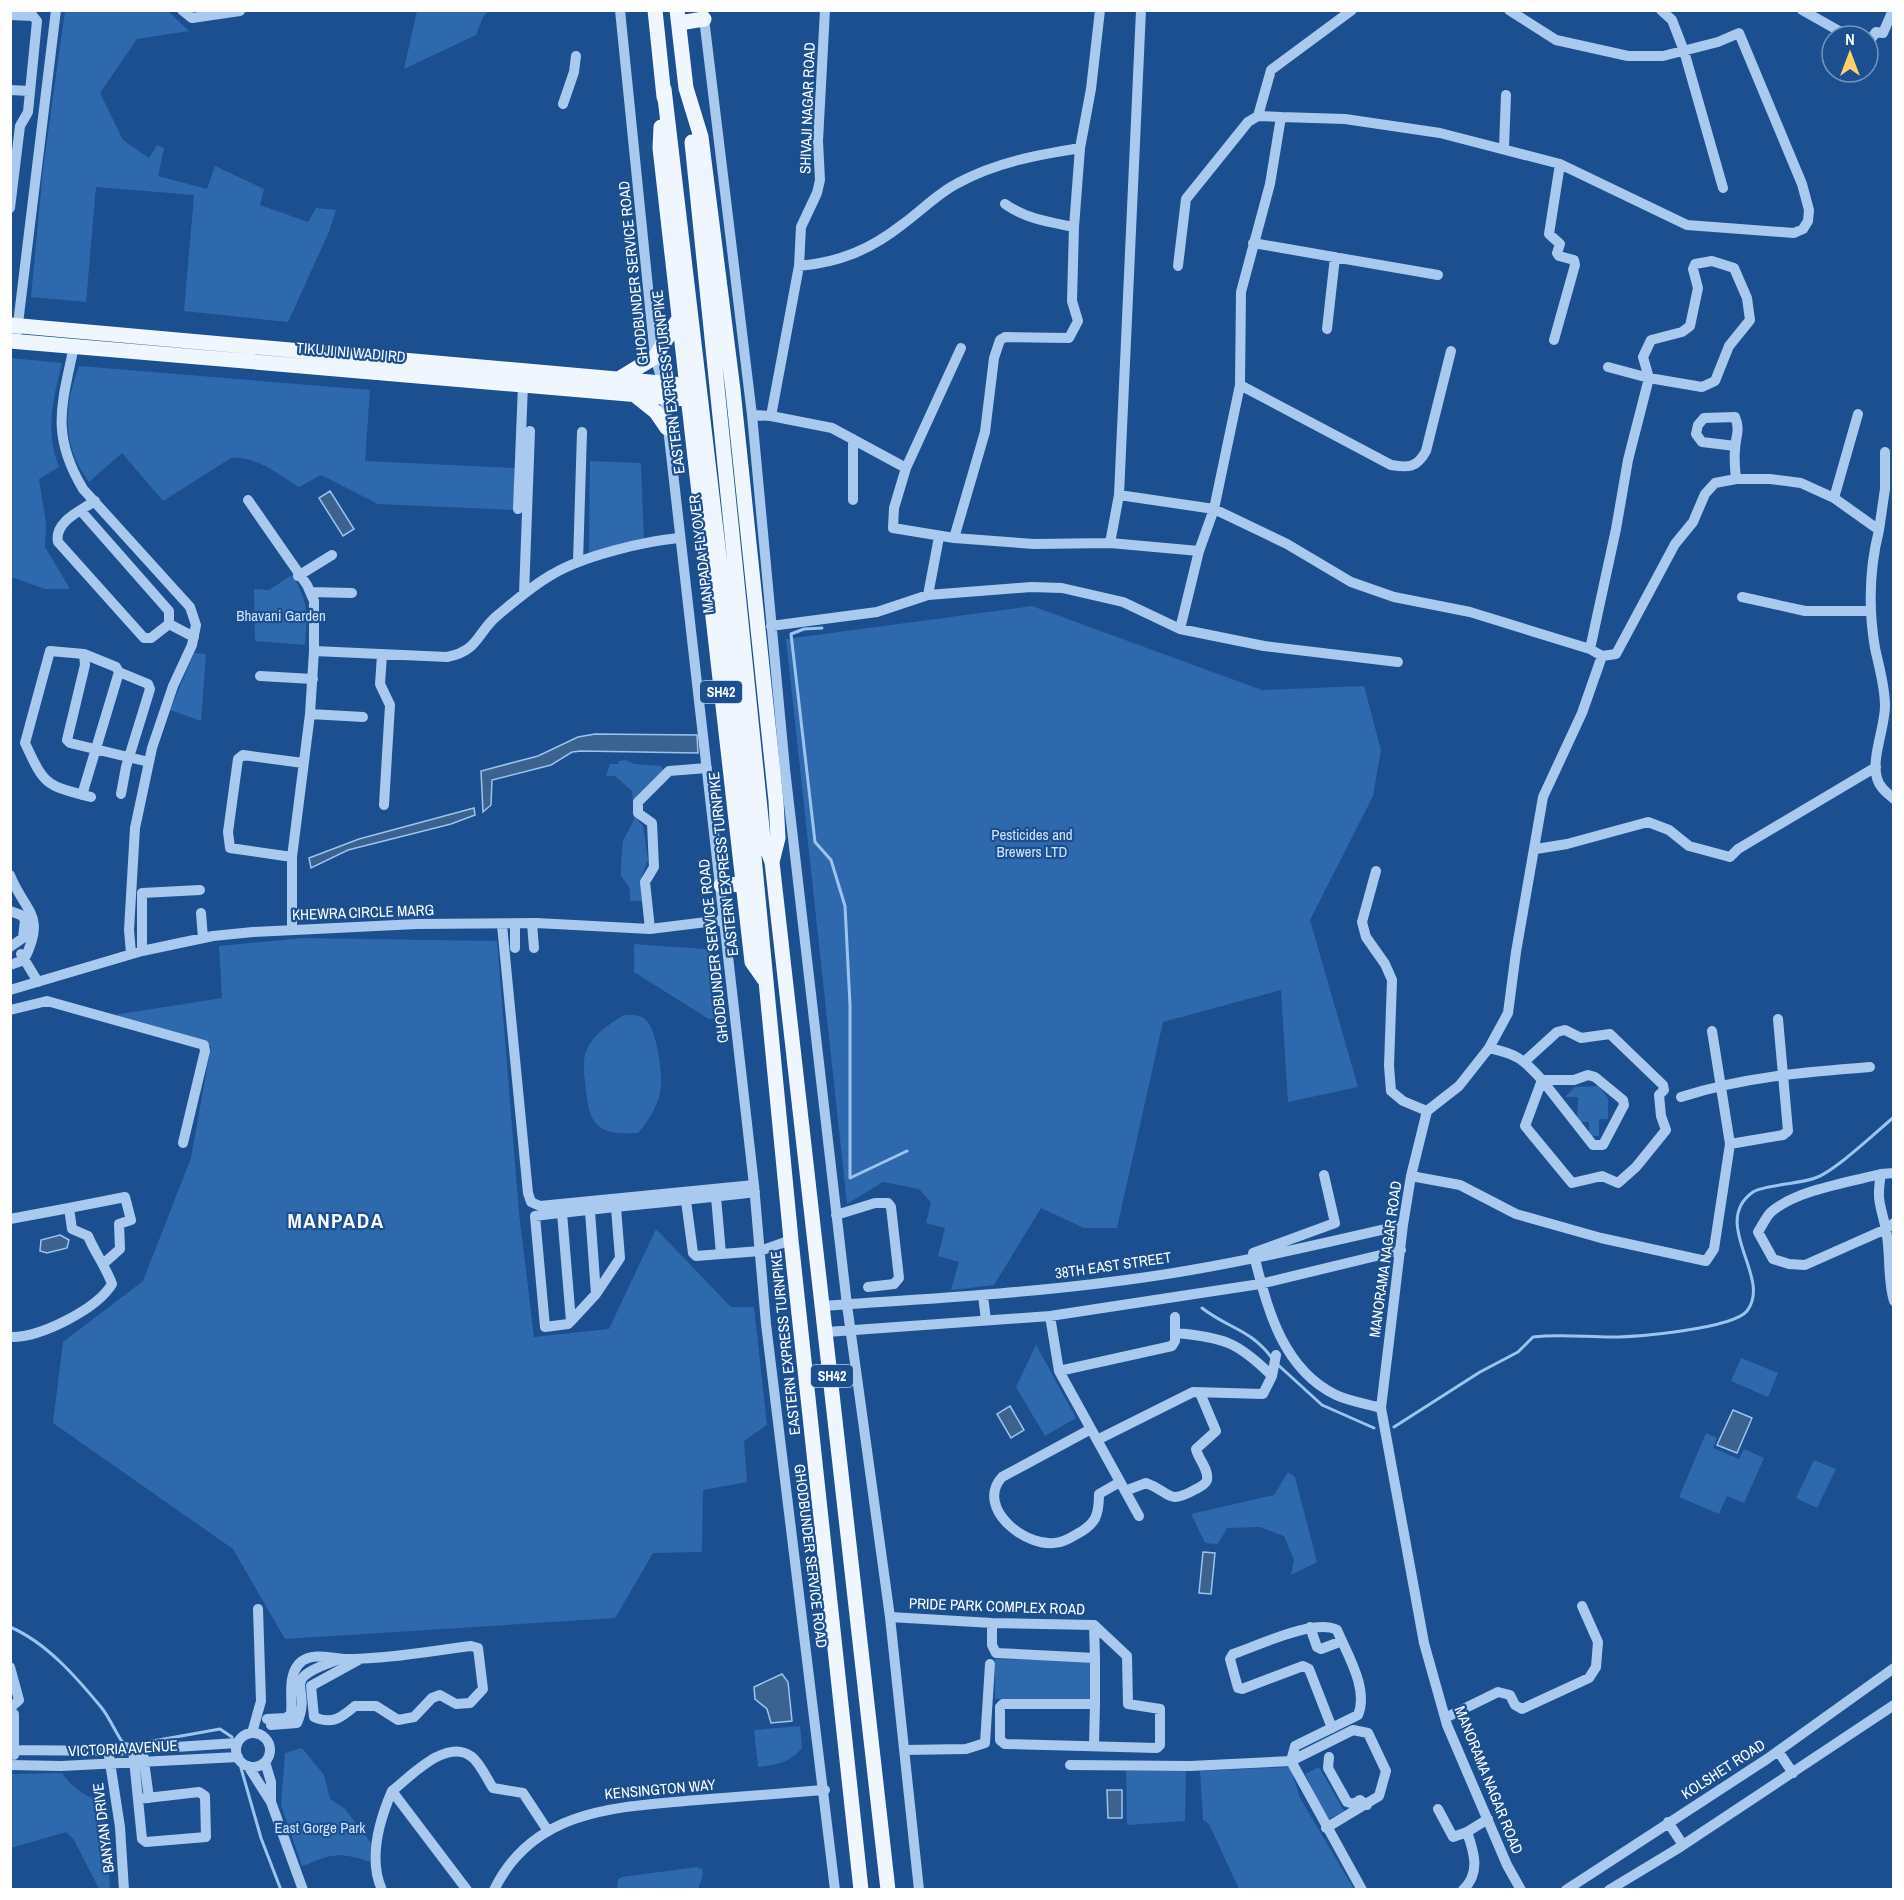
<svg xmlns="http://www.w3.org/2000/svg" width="1904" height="1900" font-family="'Archivo Narrow',sans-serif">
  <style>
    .green { fill: #2e69ad }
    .water { fill: #3c6290; stroke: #9cc4f0; stroke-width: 1.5 }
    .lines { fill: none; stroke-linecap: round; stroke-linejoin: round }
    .stream { stroke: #9cc4f0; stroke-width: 3 }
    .minor { stroke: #a9c9ee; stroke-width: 10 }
    .major { stroke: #f0f6ff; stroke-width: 15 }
    .labels { text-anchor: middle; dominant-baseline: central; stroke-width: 4.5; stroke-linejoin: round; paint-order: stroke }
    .shield { fill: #1b4f8f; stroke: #bbcadd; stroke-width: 1.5 }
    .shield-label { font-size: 14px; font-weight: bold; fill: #fff }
    .street-label { font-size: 15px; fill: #fff; stroke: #1b4f8f }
    .park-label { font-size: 15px; fill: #cfe3fa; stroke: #1b4f8f }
    .district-label { font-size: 21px; font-weight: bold; letter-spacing: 1.5px; fill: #fff; stroke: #1b4f8f }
  </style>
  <rect width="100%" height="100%" fill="#1b4f8f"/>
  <path class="green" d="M65,11h103l21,20 -52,8 -37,54 23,47 26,18 8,-13 7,3 -6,28 49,13 8,-23 49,23 -4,16 48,17 8,-14 20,2 -7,22 -41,90 -104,-11 10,-116 -98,-8 -10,115 -55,-5 12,-128z
    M417,11v-1l71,1 -5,6 -7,18 -72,34z
    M11,358l51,5c-9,36 -17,68 -3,104l-20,12 7,44 -1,24 25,42h-25l-34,-12z
    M79,366l291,24 -5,71 150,7 -1,42 -136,-6 -57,-29 -22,12c-21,-13 -42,-31 -68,-29l-68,43 -41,-48 -33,29c-28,-37 -25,-75 -10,-116z
    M590,461l51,2 3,78 -55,12z
    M292,575c17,26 15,40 13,70l-50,-4 -1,-52 15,1z
    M1032,606l230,84 102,-4 17,64 -8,46 -63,124 48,167 -70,15 -7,-112 -118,32 -46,206h-33l-43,-20 -47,77 -43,5 8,-28 -21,-6 7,-28 -19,-5 5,-20 -12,-14 -36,-7 -36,22 -61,-565z
    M194,653l12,1 -5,67 -31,-11z
    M626,760l8,4 28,2 1,7 -28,32 1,13 7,8 5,34 -7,19 2,22h-13v-13l-9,-12v-12l2,-23 11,-21 -2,-29 -17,-15h-9l4,-12h8l1,-3z
    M302,938l195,3 22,272 15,124 75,-8 47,-100 75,78h23l13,118 -23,16 3,41 -44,8 -1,62 -49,1 -38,65 -330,21 -52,-90 -180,-126 10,-81 80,-61 48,-123 20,-112 -97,-31 108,-17 -3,-52z
    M634,944l70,5 8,3 5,8 7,61 -17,-3 -73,-46z
    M624,1015c8,0 16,-1 22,5 11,10 18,58 14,73 -4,16 -11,27 -22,40 -44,3 -49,-10 -53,-51 -1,-10 -3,-23 2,-33 8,-16 22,-25 37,-34z
    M1599,1086l9,12v21h-9v17h-10v-14h-12l1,-25h-13l10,-10z
    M1036,1345l40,73 -31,18 -29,-49z
    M1741,1358l37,15 -10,24 -37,-16z
    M1706,1433l11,5 -4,10 26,11 5,-10 20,9 -20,45 -17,-7 -8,18 -40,-17z
    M1814,1460l22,9 -19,39 -21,-10z
    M1288,1472l7,5 22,85 -26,13 3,-15 -10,-24 -24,-9 -33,1 -9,16 -13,-1 -14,-29 83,-19z
    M995,1659l100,2 -1,40 -99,-2z
    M800,1726l2,22c-13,15 -25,17 -44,19l-4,-37z
    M302,1748l22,27 6,24 15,10 26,34 -1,19c-31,-11 -38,-8 -68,4l-21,-61 4,-52z
    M1290,1767l10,31 54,91h-115l-30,-65 -6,-4 -3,-49z
    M1319,1767l25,44 -17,9 -22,-46z
    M1126,1771h60l-1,50 -58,4z
    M62,1773c12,16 22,23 41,29l7,87h-11l-25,-49 -8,-8 -55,16v-74z
    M697,1867l5,2 1,6 -5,14h-81l1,-10 4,-2z"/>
  <path class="water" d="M330,491l24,38 -11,7 -24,-38z
    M595,734l102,1 1,18 -117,-2 -9,1 -21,13 -59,15 -1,25 -8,7 -2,-41 57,-15 40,-19z
    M474,808l1,7 -24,9 -103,26 -37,18 -2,-10 50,-19z
    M60,1235l9,5 -2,8 -20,5 -7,-2 1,-11z
    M1010,1406l14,24 -13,8 -14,-24z
    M1733,1410l19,8 -15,35 -20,-8z
    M1203,1552l12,1 -4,41 -12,-1z
    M782,1674l6,8 4,39 -21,2 -4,-14 -12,-10 -1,-12z
    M1107,1790h15v28h-14z"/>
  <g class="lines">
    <path class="stream" d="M822,628l-18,1 -13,5 24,208 16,18 14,46 5,99v173l57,-27
      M1202,1308c27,21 47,20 70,50
      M1276,1363l46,42 52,23
      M1394,1427l86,-55 38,-20 15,-15c26,-3 52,0 78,0 25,0 121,-8 136,-26 26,-33 -38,-88 6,-119 10,-7 47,-8 62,-14 19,-6 61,-46 79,-61
      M10,1627c36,15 67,51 91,80 9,11 14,25 22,36l8,2 89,-16 12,8
      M241,1768l20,70 20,52"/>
    <path class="minor" d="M182,10l10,8 48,-7
      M620,10l35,347 8,27 91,801 12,139 69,566
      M703,10l49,405 33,354 62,536 43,312 29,273
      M1661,10l11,10 12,31 39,137
      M1802,10l46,26
      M10,15l23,1 4,5 -9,91 -8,14 -10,82
      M1868,43l8,-11 7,1 10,-23
      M10,90l19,1
      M563,104l11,-32 2,-16
      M1281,117l-23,-1 13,-46 81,-60
      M1504,148l2,-53
      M1005,204c21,15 44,18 69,23
      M1253,243l185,32
      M799,266c41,-4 71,-16 104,-42 18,-13 35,-31 55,-41 39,-21 79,-28 122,-35
      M1178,266l8,-67 62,-77 10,-6
      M1327,329l8,-72
      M17,332l39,-322
      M1554,340l21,-75 -1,-5 -15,-4 -2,-3 3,-9 -11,-10 11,-70
      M74,346c-12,58 -24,88 9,143l107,118 6,18 -4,20 -19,41 -21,62 -17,80 -6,102 2,23
      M1608,367l41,11
      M1240,385l151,80c17,3 26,3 35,-14l25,-100
      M752,415l19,1 61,12 74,40 -12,40 -1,20 61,10 80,6 76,-1 89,8
      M771,416l28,-150 2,-39 16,-34 3,-13 -2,-39 7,-131
      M853,439v61
      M1735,446l-33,-4 -6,-8 2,-9 6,-7 31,-1c6,14 0,20 0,33 -1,9 0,19 1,29
      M906,468l55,-120
      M1119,495l95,14 73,35 64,38 43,15 76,15 120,37 12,7 14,-2 59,-110 18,-22 12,-28 10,-11 21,-4h34l31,4 33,15 45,32c-10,40 -11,77 -4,118 4,19 10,38 10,58 0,21 -14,53 -8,72 2,9 10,15 17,21
      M1834,498l24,-84
      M248,500l59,85 7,16v50
      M95,501c-15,10 -41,21 -37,41l86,96h7l18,-14 25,13
      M518,509l5,-124
      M81,511l88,100v13
      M1879,530l6,-41v-37
      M954,538l31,-106 9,-74 6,-18 5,-3 64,1 9,-17 -6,-20 2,-74 6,-79 11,-59 9,-79
      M1110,543l9,-48 22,-485
      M578,562l4,-130
      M298,576l34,-21
      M310,592l42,1
      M524,594l6,-163
      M928,595l11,-58
      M1742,597l63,14h65
      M771,626l106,-14 51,-17 103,-8 31,1 61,14 57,27 84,17 134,16
      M1180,629l19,-78 15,-42 26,-124 1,-93 29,-108 11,-67 64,2 95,14 120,31 127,61 107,8 9,-4 5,-8 1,-11 -7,-26 -63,-151 -21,9 -55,14h-35l-72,-16 -47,-30
      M1590,649l26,-120 12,-69 21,-82 53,9 13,-6 14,-35 21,-26 -3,-22 -13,-30 -22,-7 -17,3 -2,5 5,19 -8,38 -8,6 -31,8 -8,17 6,21
      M382,655l-2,29 10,21 -6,100
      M119,672l29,12 2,5 -24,78 -5,27
      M260,676l53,3
      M310,714l53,3
      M82,795l37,-123 -3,-5 -32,-13
      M91,797c-46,-12 -46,-11 -66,-54l25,-92 34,3 1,11 -18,75 3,3 79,19
      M1536,849l31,-5 81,-22 21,8 20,16 41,11 8,-8 138,-82
      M292,857l-62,-9 -2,-16 10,-73 5,-4 60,8
      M1376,871l-14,51 4,15 19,27 7,16 -3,86 2,25 12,10 24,10
      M10,875c15,38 37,39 14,85l-14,5
      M10,911l11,4 4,5 -2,18 -13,9
      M201,913l2,25
      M515,924v24
      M532,924l2,24
      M502,925l26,268 3,9 9,4 214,-21
      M650,929l-5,-47 9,-15 -2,-44 -14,-10v-11l31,-31 38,-3
      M292,930v-73l18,-143 4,-63 133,6c32,-6 30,-25 51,-42 17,-14 35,-30 55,-41 30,-18 92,-33 126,-36
      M142,951v-58l58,-3
      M21,954l17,28
      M10,990l132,-39 71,-15 40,-4 164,-8 119,-1 114,6 73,-9
      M10,1010l37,-9 157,44 1,6 -22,92
      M1712,1031l18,113
      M1489,1048c28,6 34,11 53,32h32l14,-5 7,2 28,23 1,5 -21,40h-10l-51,-65
      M1525,1061l32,-29 8,-2 16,8 29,-4 53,51 1,5 -5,5 2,21 5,14 -30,37 -18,16 -16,-7 -30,7 -47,-57 17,-46
      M1681,1097c62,-20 124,-25 189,-30
      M1894,1173l-13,1c-5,28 0,31 5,56 5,24 1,48 8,71
      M1881,1174c-32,8 -84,16 -110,38 -5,5 -9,14 -13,20l15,27 16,5 16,1 81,-36 8,-6
      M1411,1176l49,9 56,29 85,24 105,23 8,-12 16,-105 53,-9 5,-4 -10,-112
      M716,1197l5,57
      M686,1201l7,52 3,3 64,-5 31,-11
      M590,1211l6,83 24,-36 -4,-50
      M562,1213l9,108 -3,3 -23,3 -10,-111c73,-9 147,-15 220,-24
      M836,1215l39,-12h13l3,4 8,71 -5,6 -26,3
      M10,1219l59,-11
      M1253,1253l82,-30 -11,-48
      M1255,1259c12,51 29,111 81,136 13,6 31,9 45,13
      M983,1296l3,24
      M823,1306c99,-7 197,-12 295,-25 96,-12 190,-34 285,-56
      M1050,1316l9,55 80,145
      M571,1321l25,-27
      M827,1332l223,-16 210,-32 141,-34
      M1175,1333c48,4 63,9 97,43
      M10,1337c30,1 87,-28 102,-53 -6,-17 -17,-31 -24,-48l-16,-7 -3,-21 56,-11 6,23 -12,4 1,25 -17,15
      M1059,1371l113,-25 3,-5v-24
      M1091,1429l-89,48c-28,31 26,74 58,65 6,-1 12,-5 17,-8 19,-10 22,-19 22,-40l21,-12
      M1097,1440l96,-48 70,2 9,-18 4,-21
      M1125,1491l21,-8c26,9 20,23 50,6 4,-2 9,-4 11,-9 2,-11 -9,-21 -11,-31l20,-18 -16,-38
      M890,1617l102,6 102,2 33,31 1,48 32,5v36l-3,3 -152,-4 -5,-4v-33l3,-3h92l-1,41
      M992,1623v22l4,8 99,5v46
      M1094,1625l1,33
      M1310,1627l7,20 4,2 21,-8
      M10,1667l9,33 -9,8
      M1445,1718l53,-26 12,3 5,10 7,4 67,-31 7,-11 2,-25 -16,-36
      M267,1719l19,-1 5,-4c2,-17 -5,-40 11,-53 13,-9 31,-2 45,-2 41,0 83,-8 124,-13l7,2 5,41 -13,14 -14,1 -16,-9 -8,3 -18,19 -16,3 -22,-14h-21c-14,12 -23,19 -41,11l-3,-31 49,-27
      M271,1725l26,-2c17,-39 -22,-41 40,-63
      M252,1733l9,-32 -3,-92
      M236 1750a17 17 0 1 1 34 0a17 17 0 1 1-34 0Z
      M10,1750l104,1 123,-8
      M133,1750l9,89 4,3 60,-5 -1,-41 -6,-4 -61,7
      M904,1750l62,-1 19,-6 5,-79
      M1778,1751l15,22
      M143,1754l6,44
      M14,1755v-41
      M109,1756l11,71 4,63
      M1329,1757l-1,11 19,34 7,2 6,-4 7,5
      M1291,1761l4,-15 63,-31c11,-26 -11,-61 -21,-85 -22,-12 -80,16 -104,24l-3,5 8,29 4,1 61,-23 6,3 23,59
      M1291,1761l62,-31 15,3 18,38 -7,25 -53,32
      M265,1762l6,20v20
      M10,1765l51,1 177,-9
      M1070,1765l120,1 101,-5 71,129
      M248,1766l23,36 32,88
      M1438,1809l15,28 14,-5c7,20 14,41 -4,58
      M1668,1822l15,23
      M1467,1832l21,-13
      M382,1890c-14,-31 -3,-69 10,-99
      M467,1890l-75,-99c19,-15 55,-54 80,-34 8,6 15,22 21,31l30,5 25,38
      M494,1890c40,-82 124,-83 203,-90 42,-3 85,-7 128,-10
      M1521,1890l-14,-25 -60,-140 -23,-82 -43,-235 22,-183 8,-49 16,-65 32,-25 30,-38 19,-35 8,-61 27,-155 39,-84 20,-57
      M1566,1890l201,-131 127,-91
      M1609,1890l68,-41 217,-144"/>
    <path class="major" d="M655,10l9,87
      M677,10l9,78 15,49 32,253 43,411 2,37 -6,24 116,1028
      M679,23l25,-4
      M664,89l88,747 39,404 70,650
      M661,127l-1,21 92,814 12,17
      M692,142l71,696 9,24
      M10,325l685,61
      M10,341l688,59
      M617,380l38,-23 23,-37
      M636,396l20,16 11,16
      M721,885l21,-1"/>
  </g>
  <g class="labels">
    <g class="shield">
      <rect x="700" y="681" width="42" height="22" rx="4.5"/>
      <rect x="811" y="1365" width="42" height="22" rx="4.5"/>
    </g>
    <g class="shield-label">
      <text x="721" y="692">SH42</text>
      <text x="832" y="1376">SH42</text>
    </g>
    <g class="street-label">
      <text transform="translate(807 108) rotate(-88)">SHIVAJI NAGAR ROAD</text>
      <text transform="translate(633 273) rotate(-96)">GHODBUNDER SERVICE ROAD</text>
      <text transform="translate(351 352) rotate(5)">TIKUJI NI WADI RD</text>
      <text transform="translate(668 382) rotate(-97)">EASTERN EXPRESS TURNPIKE</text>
      <text transform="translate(701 554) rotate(-97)">MANPADA FLYOVER</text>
      <text transform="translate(723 864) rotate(-96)">EASTERN EXPRESS TURNPIKE</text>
      <text transform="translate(363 912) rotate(-2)">KHEWRA CIRCLE MARG</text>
      <text transform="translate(713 951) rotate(-96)">GHODBUNDER SERVICE ROAD</text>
      <text transform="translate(1385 1259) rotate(-82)">MANORAMA NAGAR ROAD</text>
      <text transform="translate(1113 1265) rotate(-8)">38TH EAST STREET</text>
      <text transform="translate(785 1343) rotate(-96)">EASTERN EXPRESS TURNPIKE</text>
      <text transform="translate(811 1556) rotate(83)">GHODBUNDER SERVICE ROAD</text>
      <text transform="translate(997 1606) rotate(2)">PRIDE PARK COMPLEX ROAD</text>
      <text transform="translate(123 1748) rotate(-3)">VICTORIA AVENUE</text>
      <text transform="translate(1723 1769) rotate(-33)">KOLSHET ROAD</text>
      <text transform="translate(1489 1780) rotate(68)">MANORAMA NAGAR ROAD</text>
      <text transform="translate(660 1789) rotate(-5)">KENSINGTON WAY</text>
      <text transform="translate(103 1828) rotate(-97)">BANYAN DRIVE</text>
    </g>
    <g class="park-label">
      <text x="281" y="615">Bhavani Garden</text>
      <text x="1032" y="834">Pesticides and<tspan x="1032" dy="17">Brewers LTD</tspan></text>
      <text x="320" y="1827">East Gorge Park</text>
    </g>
    <g class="district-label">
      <text x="336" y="1220">MANPADA</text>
    </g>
  </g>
  <rect width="1904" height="1900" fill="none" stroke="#ffffff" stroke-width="24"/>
  <g transform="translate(1850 54)"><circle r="28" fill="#1b4f8f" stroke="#7695bc" stroke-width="1.5"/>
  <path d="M0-4.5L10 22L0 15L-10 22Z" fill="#ffd166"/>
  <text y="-9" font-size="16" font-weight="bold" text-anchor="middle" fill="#ffffff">N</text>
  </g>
</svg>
